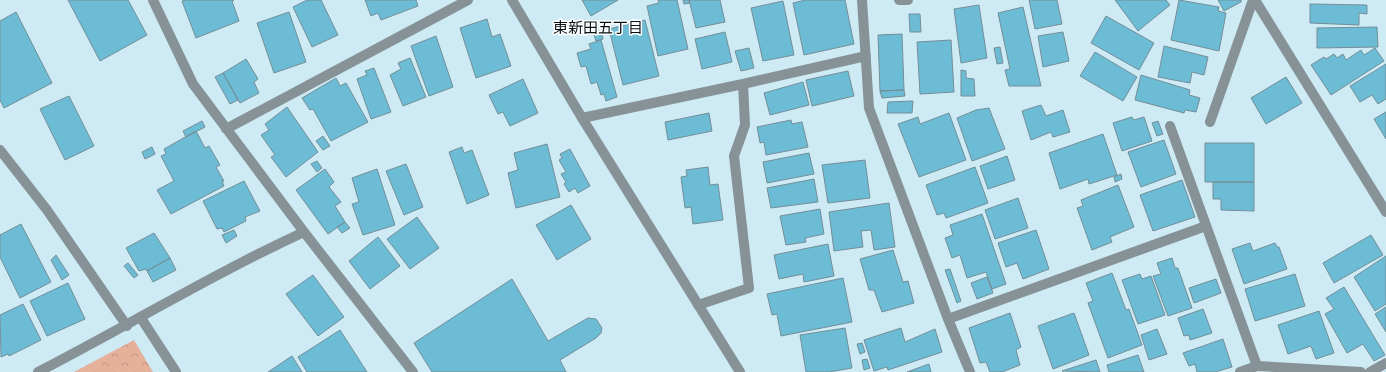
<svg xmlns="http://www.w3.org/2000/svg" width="1386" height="372" font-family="Jost,'Noto Sans JP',sans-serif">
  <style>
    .forest { fill: url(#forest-crowns) }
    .building { fill: #6dbcd6; stroke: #738e97 }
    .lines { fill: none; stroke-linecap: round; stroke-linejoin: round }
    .minor { stroke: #869296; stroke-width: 10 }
    .tertiary { stroke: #869296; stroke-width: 10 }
    .labels { text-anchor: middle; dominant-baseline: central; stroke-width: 3; stroke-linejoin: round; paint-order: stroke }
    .neighbourhood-label { font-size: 15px; fill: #061013; stroke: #fff }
  </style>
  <defs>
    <pattern id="forest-crowns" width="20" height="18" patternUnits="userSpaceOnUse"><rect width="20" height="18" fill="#e6b19a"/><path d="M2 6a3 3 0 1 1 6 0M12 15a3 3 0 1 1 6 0" fill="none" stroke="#c49784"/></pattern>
  </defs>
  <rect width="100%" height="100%" fill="#ceebf5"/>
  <path class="forest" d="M134,340l19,32h-79z"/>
  <path class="building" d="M68,0h60l19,35 -47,26z
    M186,0h48l-2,1 7,20 -43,17 -14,-37z
    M307,0h14l17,35 -26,12 -19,-40z
    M365,0h51l2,6 -37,14 -3,-7 -7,3z
    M582,0h36l-27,16z
    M658,0h19l11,49 -30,7 -11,-50 12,-3z
    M683,0h6l1,3 -6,1z
    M689,0h31l5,22 -29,6z
    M805,0h40l9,44 -50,11 -11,-52z
    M1029,0h28l5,24 -27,5z
    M1115,0h51l4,5 -32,26z
    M1179,0l40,7 -1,4 8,2 -7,38 -48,-11z
    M1218,0h23v2l-17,9z
    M783,1l11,54 -31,6 -12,-53z
    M1310,4l57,1v9l-8,-1v12l-49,-2z
    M979,5l8,53 -26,5 -7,-54z
    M1023,7l18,79h-32l-4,-16 5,-1 -12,-56z
    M16,12l36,71 -48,25 -4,-8v-79z
    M289,12l17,50 -32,11 -17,-50z
    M909,14h11l1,18h-11z
    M1106,16l48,27 -15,27 -48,-27z
    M487,19l5,18 8,-3 11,32 -35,12 -16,-50z
    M645,20l14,56 -36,9 -14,-56z
    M1377,27l1,20 -61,1v-20z
    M601,32l2,7 -7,2 -2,-6z
    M725,32l7,30 -30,7 -7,-30z
    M1063,32l6,29 -26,6 -5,-31z
    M902,34l2,56 -24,1 -2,-56z
    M436,36l17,51 -24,9 -18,-50z
    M601,40l16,57 -11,4 -2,-7 -3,1 -4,-13 -6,2 -5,-18 -5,1 -4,-14 14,-4 -2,-5z
    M951,40l3,52 -34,2 -3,-52z
    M1164,46l44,11 -4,18 -12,-3 -2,11 -32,-6z
    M1000,47l3,16 -6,1 -3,-16z
    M749,48l5,20 -13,3 -6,-20z
    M1375,48l9,13 -53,34 -20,-30 13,-8 2,2 8,-5 3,4 6,-4 3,6 15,-10 3,5z
    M1095,52l42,25 -14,24 -43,-25z
    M410,58l16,39 -23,9 -13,-31 11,-6 -3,-6z
    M246,59l12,20 -4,3 5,11 -19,10 -17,-30z
    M1386,64v35l-8,5 -6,-9 -12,7 -10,-16z
    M374,68l17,44 -20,7 -14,-40 10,-4 -2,-4z
    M961,70l5,1v7l8,1 1,17h-14z
    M848,71l6,25 -42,10 -6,-26z
    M223,73l15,27 -8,4 -15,-27z
    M1141,75l49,15 -1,5 11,3 -4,14 -11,-2 -1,3 -49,-13z
    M1286,77l16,26 -36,21 -15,-26z
    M336,78l4,8 6,-3 22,39 -37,19 -18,-32 -3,1 -8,-12z
    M523,79l15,34 -28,13 -7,-14 -5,2 -9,-19z
    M803,82l6,23 -39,10 -6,-22z
    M904,90l1,6 -23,2 -2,-7z
    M69,96l25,50 -29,14 -25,-51z
    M913,101l-1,12h-25l1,-11z
    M1041,105l5,11 17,-6 7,22 -17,5 -2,-5 -20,8 -9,-29z
    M287,107l31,45 -32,25 -15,-20 4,-2 -14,-20 8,-5 -4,-6z
    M989,108l16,41 -33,12 -15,-43 19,-8z
    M1386,112v27l-12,-20z
    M709,113l3,18 -44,9 -3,-18z
    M949,113l17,47 -47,17 -21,-53 20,-7 2,7z
    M1132,117l2,3 10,-3 8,24 -30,10 -9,-28z
    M791,120l1,4 10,-2 6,25 -42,8 -2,-13 -4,1 -3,-16z
    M202,121l3,6 -19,10 -3,-6z
    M1158,121l5,13 -6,2 -5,-13z
    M196,131l9,17 4,-2 11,19 -4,2 8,14h-2l2,5 -53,28 -14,-24 17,-9 -13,-25 5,-2 -2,-5z
    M1103,134l14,41 -28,9 -1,-5 -28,10 -11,-36z
    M323,136l7,10 -7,4 -7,-9z
    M1164,140l12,34 -35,13 -13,-35z
    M1205,143h49v39h-49z
    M547,144l13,53 -44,11 -8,-35 10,-3 -4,-17z
    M152,147l3,7 -10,5 -3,-7z
    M462,147l2,6 8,-3 17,45 -22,9 -18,-52z
    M570,149l20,37 -12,7 -3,-5 -6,4 -5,-8 2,-2 -5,-8 5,-2 -7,-12 3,-2 -2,-4z
    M809,153l5,21 -47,9 -4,-21z
    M1007,156l8,24 -27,9 -8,-23z
    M865,160l5,38 -42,5 -6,-38z
    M317,161l5,7 -5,4 -6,-8z
    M406,164l17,43 -19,8 -18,-44z
    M708,167l2,18 8,-1 5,36 -30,4 -2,-17 -6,1 -4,-31 6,-1 -1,-6z
    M975,167l13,36 -42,15 -2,-5 -7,2 -11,-30z
    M325,169l9,13 -5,5 12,15 -6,4 10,16 -17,12 -32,-44z
    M377,169l18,56 -32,10 -11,-31 7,-2 -7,-24z
    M1121,174l1,5 -7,3 -1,-5z
    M814,179l4,23 -47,6 -4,-20z
    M1182,180l13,37 -42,14 -13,-36z
    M244,181l16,30 -15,6 1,4 -22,11 -2,-4 -5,1 -14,-28z
    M1213,182h41v29l-33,-1v-11h-8z
    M1118,185l16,42 -24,10 2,5 -20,8 -15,-42 6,-2 -2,-6z
    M1018,198l10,30 -33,11 -10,-29z
    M889,203l6,44 -21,3 -3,-20 -10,1 2,16 -29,4 -5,-39z
    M571,205l20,34 -34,21 -21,-35z
    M820,209l4,25 -19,4 1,4 -20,3 -6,-29z
    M982,214l24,70 -14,5 -6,-17 -19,6 -7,-23 -8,3 -7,-20 8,-3 -3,-10z
    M417,217l22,31 -29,21 -23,-30z
    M345,222l5,6 -8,5 -5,-6z
    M21,224l30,58 -31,16 -20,-41v-22z
    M234,230l3,6 -11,7 -4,-8z
    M1036,230l13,39 -26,10 -6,-16 -11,4 -8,-24z
    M154,233l16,25 -23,13 -1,-2 -7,2 -13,-23z
    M1371,235l12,20 -49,28 -11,-20z
    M378,237l22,29 -30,23 -21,-28z
    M1250,243l3,8 22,-8 2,4h2l8,22 -43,15 -12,-35z
    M828,244l6,32 -30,6 -1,-8 -24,5 -5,-24z
    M893,250l10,32 5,-1 6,22 -32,9 -8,-22h-5l-9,-31z
    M56,255l13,20 -7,5 -11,-20z
    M1386,256v48l-11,7 -21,-34z
    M170,258l6,12 -23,12 -6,-11z
    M1172,258l3,10h3l14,40 -24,8 -15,-40 8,-2 -4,-11z
    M128,263l10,12 -4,3 -10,-12z
    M950,269l11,32 -4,2 -12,-33z
    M1112,273l14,37 3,-1 13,36 -34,13 -20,-55 5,-2 -7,-18z
    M1140,274l2,5 9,-3 14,39 -27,9 -16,-44z
    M1295,274l10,32 -50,15 -10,-32z
    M313,275l31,42 -26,19 -32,-42z
    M987,277l6,16 -16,6 -6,-16z
    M843,278l9,44 -71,14 -4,-22 -5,1 -5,-21z
    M512,279l36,62 40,-23 8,1 6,9 -1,5 -5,5 -36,22 6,12h-134l-18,-29z
    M1216,279l5,14 -27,10 -5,-15z
    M68,283l17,36 -38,17 -17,-35z
    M1344,287l41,68 -11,6 -11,-17 -16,9 -22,-39 9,-5 -8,-11z
    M23,304l18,36 -32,16 -1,-2 -7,3 -1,-42z
    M1386,307v25l-11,-18z
    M1203,309l9,24 -22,7 -1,-5 -5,1 -6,-18z
    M1319,311l15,42 -18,6 -5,-13 -23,8 -10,-29z
    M1010,313l11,34 -5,3 4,15 -18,7h-12l-4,-10 -6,1 -11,-35z
    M1074,313l15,42 -36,14 -15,-43z
    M845,328l7,40 -23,4h-23l-6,-37z
    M901,328l4,14 30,-13 7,23 -54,18 -1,-3 -13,4 -10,-31z
    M1157,329l10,25 -18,6 -8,-25z
    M340,330l27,42h-60l-9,-15z
    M1223,339l9,28 -17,5h-18l-2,-8 -6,2 -6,-13z
    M862,343l3,9 -5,2 -3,-10z
    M1138,355l6,17h-35l-2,-7z
    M292,356l10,16h-34z
    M867,359l3,9 -6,2 -2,-10z
    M1096,360l4,12 -38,-1z
    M929,364l2,8h-24z"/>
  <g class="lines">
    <path class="minor" d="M153,0l40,84 111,148 109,140
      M862,0l7,108 79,211 22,53
      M899,0h9
      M1255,0l131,212
      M582,118l161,-34 123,-28
      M1210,122l43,-122
      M1170,126l87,240
      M226,129l242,-129
      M0,150l47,60 80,116
      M698,305l51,-17 -15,-132 11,-31 -2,-41
      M141,318l35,54
      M948,319l258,-93
      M38,372c89,-46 175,-98 266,-140
      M1240,372l17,-6 104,6
      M1370,372l16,-9"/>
    <path class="tertiary" d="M512,0l70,118 158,254"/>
  </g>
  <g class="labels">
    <g class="neighbourhood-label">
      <text x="598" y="28">東新田五丁目</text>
    </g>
  </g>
</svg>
